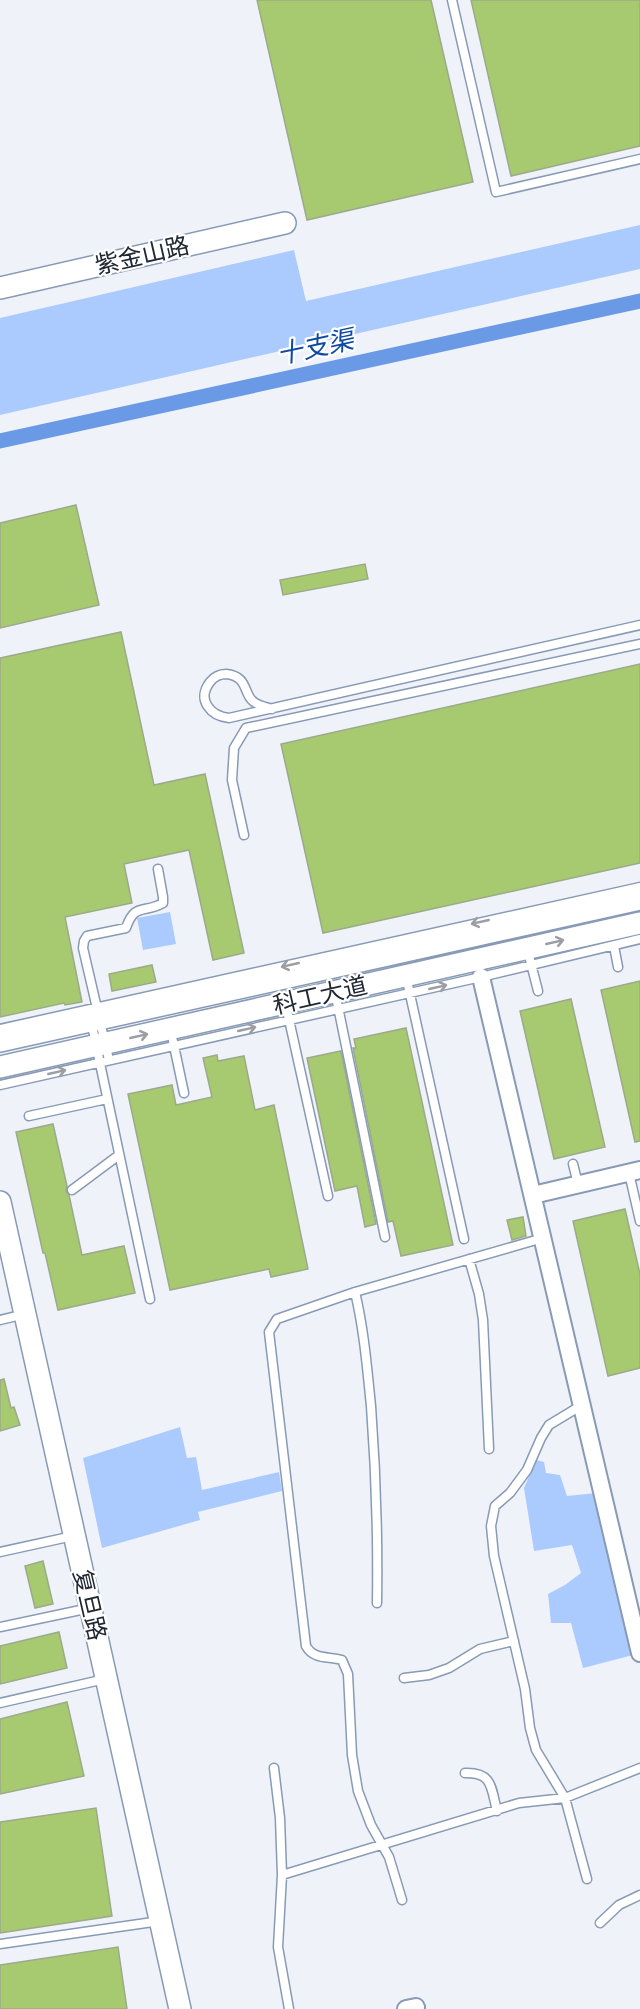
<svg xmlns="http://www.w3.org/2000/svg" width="640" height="2009" font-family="Jost,'Noto Sans SC',sans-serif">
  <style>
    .green { fill: #abcbfe }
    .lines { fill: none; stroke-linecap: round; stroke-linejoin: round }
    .canal { stroke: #6a9ae6; stroke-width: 15 }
    .building { fill: #a7c96f; stroke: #9caa8b; stroke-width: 1.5 }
    .service-casing { stroke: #889ab5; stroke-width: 11 }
    .minor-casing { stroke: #889ab5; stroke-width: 20 }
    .tertiary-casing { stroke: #889ab5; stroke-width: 24 }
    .service { stroke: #fff; stroke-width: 8 }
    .minor { stroke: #fff; stroke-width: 16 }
    .tertiary { stroke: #fff; stroke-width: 21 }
    .oneway { stroke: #9b9ea3 }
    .labels { text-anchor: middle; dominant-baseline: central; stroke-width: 4.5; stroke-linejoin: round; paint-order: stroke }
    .street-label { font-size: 24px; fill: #212833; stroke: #fff }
    .water-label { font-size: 26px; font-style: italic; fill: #0d4aa1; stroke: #fff }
  </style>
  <rect width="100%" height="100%" fill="#eff3f9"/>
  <path class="green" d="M640,225v44l-640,146v-97l294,-68 12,51z
    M170,912l6,32 -33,6 -6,-32z
    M180,1427l7,31 9,-1 6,33 77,-18 3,19 -84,21 2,8 -98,28 -19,-90z
    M536,1460l8,2 2,11 14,2 7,21 29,-3 37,162 -50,13 -12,-45h-20l-3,-29 17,-9 16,-12 -9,-28 -38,6 -10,-63z"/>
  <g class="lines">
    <path class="canal" d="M0,441l640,-140"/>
  </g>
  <path class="building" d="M257,0h174l42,182 -166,38z
    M471,0h169v146l-129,30z
    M76,505l23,100 -99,23v-105z
    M365,564l3,15 -85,16 -3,-15z
    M121,632l33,153 51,-11 39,179 -31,7 -24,-110 -65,14 8,39 -67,14 17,85 -17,3 -1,-2 -64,14v-359z
    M640,664v199l-317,70 -42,-189z
    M152,965l4,17 -44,9 -3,-17z
    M640,981v160l-5,1 -34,-152z
    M571,999l34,148 -51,12 -34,-148z
    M406,1028l47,217 -52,11 -8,-35 -5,1 -35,-174h3l-2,-9z
    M341,1051l35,173 -11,3 -8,-41 -22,5 -28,-133z
    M217,1055l1,6 26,-5 11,54 19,-5 34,164 -37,8 -2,-8 -99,21 -42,-196 44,-9 4,20 36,-8 -9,-39z
    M53,1124l14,62 -1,5 3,4 13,60 42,-9 11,47 -77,17 -13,-57h-2l-27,-121z
    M625,1209l15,65v94l-32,8 -35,-155z
    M523,1217l3,19 -14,4 -5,-20z
    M4,1379l7,29 3,-1 6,18 -20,6v-51z
    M43,1561l10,43 -18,4 -10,-42z
    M59,1632l8,36 -67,16v-38z
    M67,1702l17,74 -84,18v-75z
    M96,1808l16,108 -112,17v-111z
    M118,1947l9,62h-127v-44z"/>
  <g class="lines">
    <defs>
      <path id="service" d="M452,0l44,192 144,-33
        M272,709c-5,-2 -13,-3 -18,-7 -11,-7 -5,-26 -28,-28 -6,0 -12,3 -16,8 -14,18 1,34 19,36l411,-93
        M244,835l-12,-55 2,-32 12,-20 394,-84
        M614,946l4,21
        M527,948l11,43
        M406,976l58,263
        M335,992l50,245
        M288,1015l40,181
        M91,1021l59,278
        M0,1029l640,-142
        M173,1041l11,52
        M109,1060l-26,-112 1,-7 3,-5 39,-8c9,-26 18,-14 37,-25v-6l-5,-28
        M0,1085l481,-108 159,-38
        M29,1116l78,-17
        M573,1164l5,20
        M629,1173l11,48
        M72,1190l47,-35
        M469,1259l10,35 4,26 6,129
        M355,1292c9,38 12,75 16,114 5,66 7,131 6,197
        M0,1320l25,-6
        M582,1405l-33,20 -8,13 -14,32 -17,23 -15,13 -4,20 3,30 31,133 5,39 6,22 29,48 22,81
        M0,1552l73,-16
        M0,1627l90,-19
        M404,1678l25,-3 20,-7 31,-19 34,-8
        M0,1703l105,-24
        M274,1768l6,50 2,57
        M465,1773c28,-1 26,15 32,38
        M402,1900l-13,-43 -18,-32 -13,-34 -6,-36 -4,-81 -6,-14c-14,-4 -28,0 -36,-14l-37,-314 8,-13 78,-27 188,-54
        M600,1923l19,-18 21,-10
        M0,1944l160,-23
        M289,2009l-11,-62 4,-72 237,-72 46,-5 75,-30"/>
      <path id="minor" d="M481,977l159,676
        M533,1195l107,-25
        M406,2009l10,-2"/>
      <path id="tertiary" d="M0,288l285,-65
        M0,1041l640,-142
        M0,1067l640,-144
        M0,1202l180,807"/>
    </defs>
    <use href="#service" class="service-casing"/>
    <use href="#minor" class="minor-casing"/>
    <use href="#tertiary" class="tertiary-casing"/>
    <use href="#service" class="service"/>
    <use href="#minor" class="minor"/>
    <use href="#tertiary" class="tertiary"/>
  </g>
  <defs><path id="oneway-shaft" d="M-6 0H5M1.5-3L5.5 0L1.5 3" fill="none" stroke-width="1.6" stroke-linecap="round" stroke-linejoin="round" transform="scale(1.5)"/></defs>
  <g class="oneway">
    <use href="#oneway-shaft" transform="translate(480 922) rotate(167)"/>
    <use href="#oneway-shaft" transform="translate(555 942) rotate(-13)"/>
    <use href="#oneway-shaft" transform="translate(290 965) rotate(167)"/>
    <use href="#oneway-shaft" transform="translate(438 987) rotate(-13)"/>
    <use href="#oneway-shaft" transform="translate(247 1029) rotate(-13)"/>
    <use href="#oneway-shaft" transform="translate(139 1036) rotate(-13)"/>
    <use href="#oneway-shaft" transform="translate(57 1072) rotate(-13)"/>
  </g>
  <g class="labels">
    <g class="street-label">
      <text transform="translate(142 255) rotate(-13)">紫金山路</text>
      <text transform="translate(320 995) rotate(-13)">科工大道</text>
      <text transform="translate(90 1605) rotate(77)">复旦路</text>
    </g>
    <g class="water-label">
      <text transform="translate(315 347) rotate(-12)">十支渠</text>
    </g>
  </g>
</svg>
